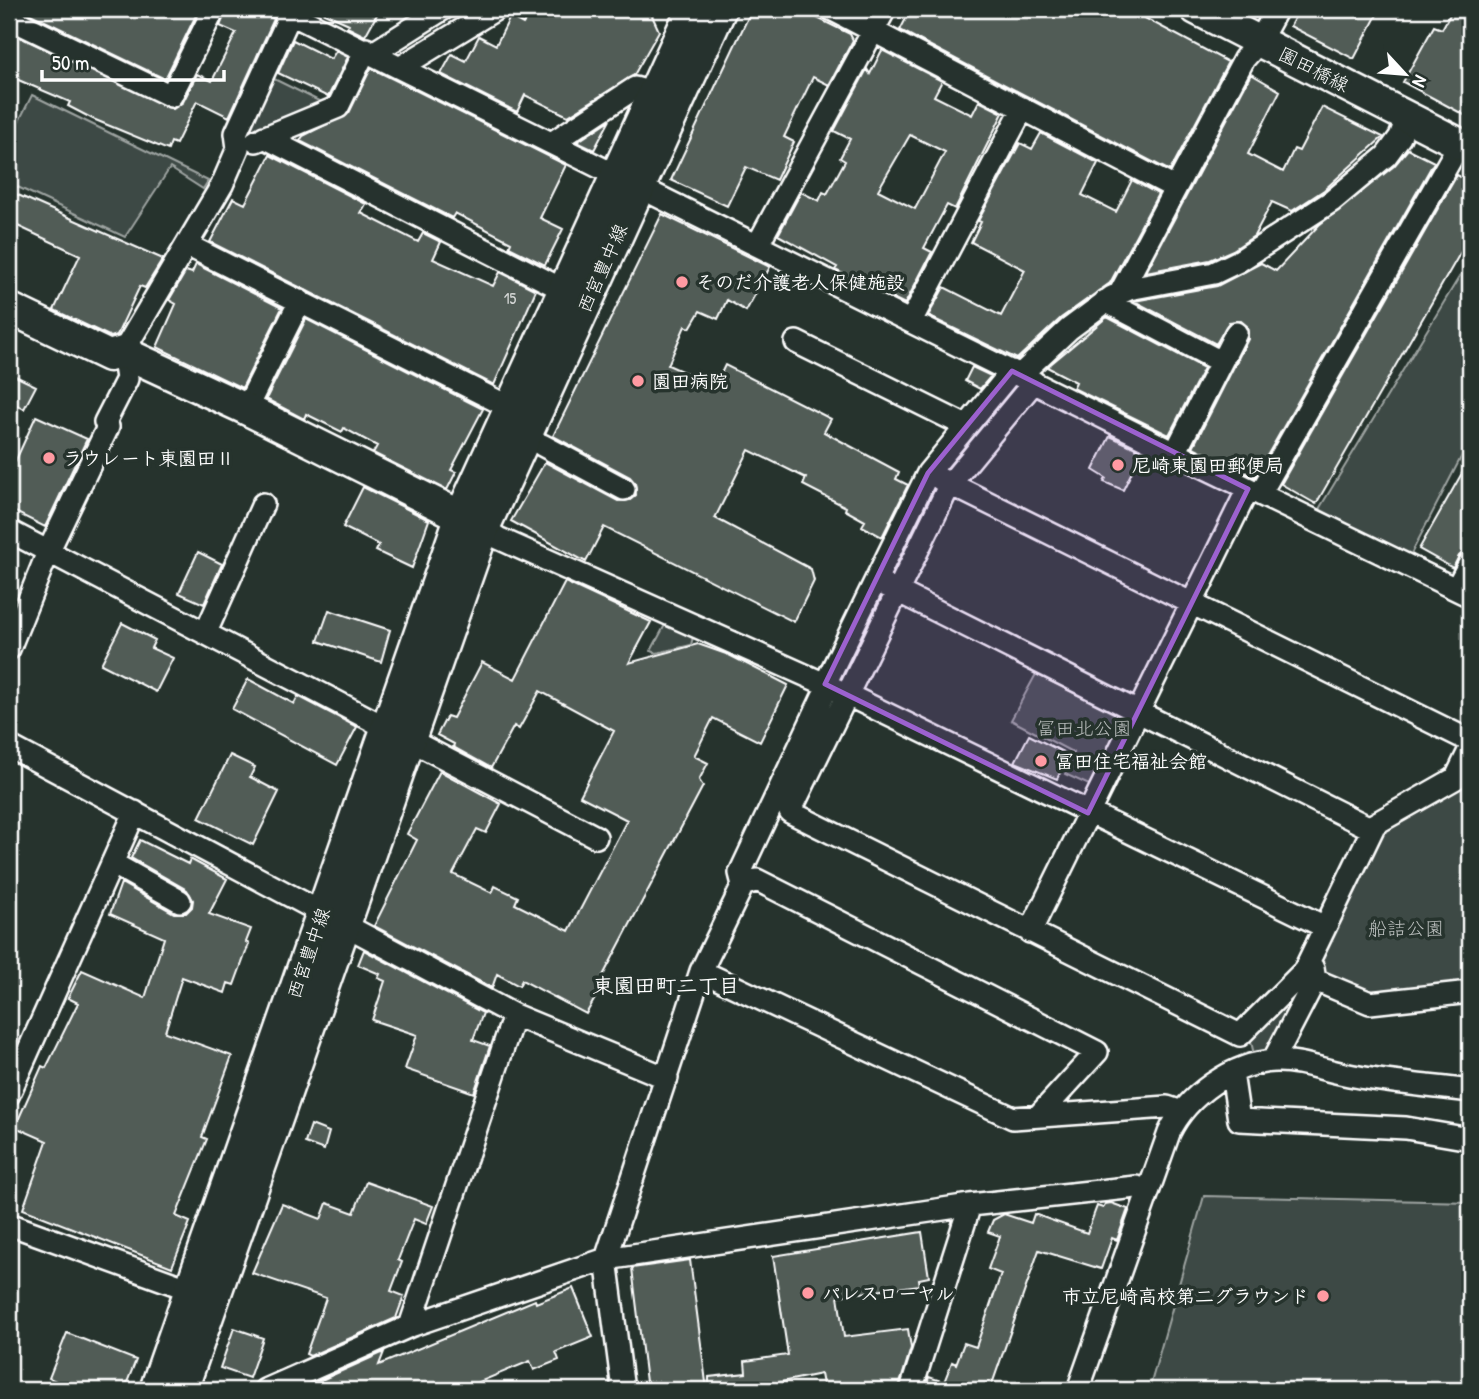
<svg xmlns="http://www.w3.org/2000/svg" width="1479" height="1399" font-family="'Patrick Hand','Klee One',sans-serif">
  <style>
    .green { fill: #3e4944; stroke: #9ea4a2; stroke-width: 2 }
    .building { fill: #515c57; stroke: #fff; stroke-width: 2; fill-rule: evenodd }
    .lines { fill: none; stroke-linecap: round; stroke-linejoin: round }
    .street-casing { stroke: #fff; stroke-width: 26 }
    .secondary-casing { stroke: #fff; stroke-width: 35 }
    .street { stroke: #26332d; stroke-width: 21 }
    .secondary { stroke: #26332d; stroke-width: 30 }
    .marked { fill: #9c61cf; fill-opacity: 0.2; stroke: #9c61cf; stroke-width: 5; stroke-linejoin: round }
    .poi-dot { fill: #ff9aa2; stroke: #26332d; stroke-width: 2.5 }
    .labels { text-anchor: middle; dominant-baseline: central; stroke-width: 7; stroke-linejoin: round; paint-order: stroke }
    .number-label { font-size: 16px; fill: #d4d6d5 }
    .street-label { font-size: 19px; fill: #fff; stroke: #26332d }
    .poi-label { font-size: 19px; font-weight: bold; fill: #fff; stroke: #26332d; text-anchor: start }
    .park-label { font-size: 19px; fill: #bbbfbe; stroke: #26332d }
    .neighbourhood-label { font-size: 21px; font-weight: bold; fill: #fff; stroke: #26332d }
  </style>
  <rect width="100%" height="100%" fill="#26332d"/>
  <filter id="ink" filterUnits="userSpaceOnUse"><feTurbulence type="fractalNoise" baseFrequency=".0143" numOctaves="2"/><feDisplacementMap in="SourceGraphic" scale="14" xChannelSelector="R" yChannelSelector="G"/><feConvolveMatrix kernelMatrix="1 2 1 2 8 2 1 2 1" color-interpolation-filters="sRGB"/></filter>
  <g filter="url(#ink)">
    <path class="green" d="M268,76l55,27 -82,36z
      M32,95l176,86 -5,8 -33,-21 -45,69 -116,-54v-42z
      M1470,259v181l-60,116 -91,-47z
      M666,623l27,14 -2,8 -34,8 -6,-2z
      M1036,674l83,41 1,11 -31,59 -24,-11 9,-21 -63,-33z
      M1470,782v201l-99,15 -46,-20 -5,-16 63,-133 81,-46z
      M1303,979l-34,77 -14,3 -5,-22z
      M1204,1196l266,6v188h-321z"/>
    <path class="building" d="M20,9h179l-34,70z
      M227,9h30l17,10 -45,98 -32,-16 -21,43 -5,-2 -3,8 -75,-31 -25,-13 2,-4 -61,-26v-44l164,77 10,-7 14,-28 15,7 24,-48 -16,-7z
      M315,9h65l-15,27 -18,-9 2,-3z
      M534,9h115l10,22 -25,44 -66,41 -43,-21 -8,17 -76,-38 11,-20 14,7 13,-25 17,9 14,-28 13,7z
      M752,9h47l51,25 3,6 -24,45 -16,-8 -29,60 10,5 -18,38 -30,-13 -19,39 -56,-26z
      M911,9h217l100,53 -58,109 -270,-141z
      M1299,9h81l-26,50 -64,-33z
      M1453,9h17v109l-67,-36 31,-56 8,3z
      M293,40l38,19 5,-8 12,6 -20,40 -50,-24z
      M882,50l60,31 -8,15 38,19 7,-14 24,12 -48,96 -8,-4 -23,43 8,4 -27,52 -70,-34 2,-3 -59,-32 23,-43 18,9 4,-9 4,2 18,-33 -5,-3 10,-19 -16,-8 33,-62 3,5zM910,135l35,17 -30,57 -37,-19z
      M371,68l195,97 -26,53 23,11 -18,36 -36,-18 2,-5 -56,-29 -3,5 -152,-77 3,-5 46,-23z
      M1251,74l29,17 -32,63 35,18 11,-23 5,2 23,-44 61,30 -59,53 -32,21 -20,-9 -18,34 -21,14 -23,10 -64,12z
      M610,120l-16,30 -17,-8z
      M1041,133l57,30 -16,32 34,17 16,-32 26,14 -48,89 -49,35 -44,41 -89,-43 16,-29 57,29 24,-46 -54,-28 10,-20 -3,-1 42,-78 12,6z
      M1408,149l26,13 -179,315 -62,-30 55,-108 -1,-13 -6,-5 -12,1 -13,22 -82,-43 83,-15 44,-23 15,8 43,-46 75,-59z
      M270,155l96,49 -5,9 57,29 5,-9 18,9 -8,17 60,27 7,-14 36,18 -42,95 -284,-143 23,-44 12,6z
      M1457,175l13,7v54l-154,268 -35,-20z
      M9,191l154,68 -18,29 -5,-2 -23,49 -6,2 -57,-27 26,-55 -71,-33z
      M662,214l108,53 -24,44 -19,-11 -9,19 -18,-8 -10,17 -5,-2 -17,39 47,21 10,-21 106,54 -7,13 75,40 -3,7 12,6 -26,52 -20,-11 3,-5 -20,-11 1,-3 -43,-22 3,-7 -57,-28 -34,68 96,51 3,12 -20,41 -190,-95 -18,35 -75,-41 34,-59 73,39 12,-1 6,-5 -1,-12 -5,-6 -77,-41z
      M196,264l86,44 -40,80 -85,-41 19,-43 -7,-4 17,-29 6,2z
      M1107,317l97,51 -35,67 -96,-47 3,-6 -29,-15z
      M306,319l177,90 -32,61 5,2 -9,18 -74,-37 4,-7 -33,-18 -2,4 -36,-18 -2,5 -38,-20z
      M972,367l19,9 -11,13 -15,-8z
      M9,373l27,13 -12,23 -15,-8z
      M36,416l51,23 -42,88 -36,-18v-34z
      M1110,436l32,15 -19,39 -19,-8 2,-4 -13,-8z
      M1470,459v88l-11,9 -6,12 -34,-19z
      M363,487l66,33 -17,48 -36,-17 3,-6 -36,-18z
      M198,552l24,12 -18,40 -25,-11z
      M565,582l86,40 -22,41 69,-19 31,11 59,30 -28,57 -47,-24 -19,38 14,7 -9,17 4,6 -106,201v8l-11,19 -64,-34 -3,6 -22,-12 -5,14 -118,-62 43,-86 -10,-6 33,-63 61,33 -15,29 -9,-4 -24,45 39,19 3,-7 23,11 -3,7 54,27 58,-111 -47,-24 34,-65 -74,-40 -21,38 -5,-3 -23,42 -38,-21 1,-3 -17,-9 10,-19 6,2 29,-56 33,17z
      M329,610l61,20 -9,32 -63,-21z
      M122,623l33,17 -4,8 22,10 -17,34 -55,-28z
      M248,679l46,25 4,-8 59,31 -20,38 -105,-56z
      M1029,735l40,20 -12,24 -42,-17z
      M230,755l25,12 -5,10 29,15 -26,53 -54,-27z
      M140,840l48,24 2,-5 37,20 -18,35 42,15 -5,13 3,2 -15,41 -6,-2 -3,10 -43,-16 -17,55 67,24 -30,81 5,2 -31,77 14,6 -18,45 -149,-58 24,-68 -32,-14 27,-61 4,2 32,-65 -10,-5 14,-28 63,28 19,-60 -54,-24 11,-31 53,30h12l6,-6 1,-7 -6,-10 -56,-32z
      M364,950l119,63 -10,27 17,6 -16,47 -69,-24 12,-34 -45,-15 13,-39 -7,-3 2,-4 -22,-9z
      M311,1125l18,7 -5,18 -19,-7z
      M366,1182l67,24 -7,18 -12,-5 -16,41 4,2 -11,29 13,5 -8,22 -86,38 -4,-2 20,-56 -74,-25 30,-69 39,15 6,-16 27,10z
      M1111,1203l17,6 -11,31 -5,-2 -11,31 -62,-19 -49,140h-65l4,-13 15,5 8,-20 4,2 8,-21 12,4 25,-73 -13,-5 12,-33 -12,-4 5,-12 11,-6 27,9 3,-9 53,19 10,-27 6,2 2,-4z
      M922,1232l7,45 -10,2 1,6 -82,11 6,41 64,-8 3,19 -13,42h-74l-3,-16 -40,8 1,8h-73v-13l37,-4 -1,-12 43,-6 -15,-99z
      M690,1260l17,130h-60l-15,-122z
      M573,1288l20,49 -37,15 3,8 -25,10 -4,-9 -70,29h-161l85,-38 -5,13 156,-65 1,3z
      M234,1328l29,10 -14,40 -29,-10z
      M67,1333l69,27 -12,30h-71l3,-9 -7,-3z"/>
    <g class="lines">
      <defs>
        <path id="street" d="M281,9l894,444 295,143
          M831,9l344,179
          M9,18l162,78 43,-87
          M373,53l70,-44
          M401,67l95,-58
          M264,137l298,152
          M256,141l82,-34 28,-58
          M553,142l82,-54 18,5
          M758,244l127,-235
          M187,245l322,162
          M1120,293l124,-234 15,-17 18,-33
          M1105,301l116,61
          M911,321l112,-213
          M796,342l170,84
          M1020,375l49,-46 43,-32 17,-8 85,-16 25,-12 93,-60 54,-45 14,-19 8,-21
          M1034,382l-84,102 -160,328 450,223 64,-64 71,-147 81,-46 14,-29
          M246,409l54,-108
          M542,445l82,44
          M1175,453l61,-120
          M940,479l530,262
          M1260,494l200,-351
          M484,528l14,10 327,146 500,243
          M9,531l587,306
          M885,585l487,244
          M1456,589l14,-26
          M206,632l57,-128
          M9,649l39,-97 60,-125 -3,-5 22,-43 -4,-27 99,-167 16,-37 -2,-15 55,-120
          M9,746l505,269 153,63
          M112,863l68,38
          M743,885l14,-5 340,172 -58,63
          M1030,932l218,-443
          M701,971l312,147 154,-11 15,5
          M1315,980l55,23 100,-11
          M1273,1061l42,-81 -2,-12
          M1232,1073l7,47 167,8 64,11
          M9,1094l126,-282
          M9,1224l182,66
          M410,1326l104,-311
          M265,1390l145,-64 196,-67 364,-54 166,-18 12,3
          M623,1390l-17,-131 95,-288 42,-86 -3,-12 84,-179 1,-10 103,-211 84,-102
          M911,1390l59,-185
          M1078,1390l91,-257c18,-38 64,-70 106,-72 25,-1 54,11 79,15 38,7 77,10 116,15"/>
        <path id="secondary" d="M1196,9l274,140
          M9,308l100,48 14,-4 123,57 231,115
          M155,1390l306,-875 231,-506
          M182,1390l302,-862 237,-519"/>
      </defs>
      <use href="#street" class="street-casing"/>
      <use href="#secondary" class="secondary-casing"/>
      <use href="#street" class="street"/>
      <use href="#secondary" class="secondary"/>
    </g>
  </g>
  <path class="marked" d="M1012,371l236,118 -160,324 -263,-129 103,-211z"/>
  <g class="poi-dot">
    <circle cx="682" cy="282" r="7"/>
    <circle cx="638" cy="381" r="7"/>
    <circle cx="49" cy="458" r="7"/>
    <circle cx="1118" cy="465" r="7"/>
    <circle cx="1041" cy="761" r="7"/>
    <circle cx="808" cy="1293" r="7"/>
    <circle cx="1323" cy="1296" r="7"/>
  </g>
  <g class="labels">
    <g class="number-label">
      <text x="510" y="298">15</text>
    </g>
    <g class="street-label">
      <text transform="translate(1314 69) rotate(27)">園田橋線</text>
      <text transform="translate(602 268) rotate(-66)">西宮豊中線</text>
      <text transform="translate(308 953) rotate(-71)">西宮豊中線</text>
    </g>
    <g class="poi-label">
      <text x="696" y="282">そのだ介護老人保健施設</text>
      <text x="652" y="381">園田病院</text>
      <text x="63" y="458">ラウレート東園田Ⅱ</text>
      <text x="1132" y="465">尼崎東園田郵便局</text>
      <text x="1055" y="761">冨田住宅福祉会館</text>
      <text x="822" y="1293">パレスローヤル</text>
      <text x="1309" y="1296" text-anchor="end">市立尼崎高校第二グラウンド</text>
    </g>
    <g class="park-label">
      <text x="1084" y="728">冨田北公園</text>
      <text x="1406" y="928">船詰公園</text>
    </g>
    <g class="neighbourhood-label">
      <text x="666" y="985">東園田町二丁目</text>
    </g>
  </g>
  <rect width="1479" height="1399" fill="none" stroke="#26332d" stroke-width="35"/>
  <rect x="18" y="18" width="1444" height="1364" fill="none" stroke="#fff" stroke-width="2.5" filter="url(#ink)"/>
  <g transform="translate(1405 74) rotate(116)" stroke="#26332d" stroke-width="5" paint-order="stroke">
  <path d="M0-5L12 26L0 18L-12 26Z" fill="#ffffff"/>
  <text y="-10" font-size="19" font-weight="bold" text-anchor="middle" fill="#ffffff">N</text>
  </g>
  <path d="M42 70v10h182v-10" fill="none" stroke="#ffffff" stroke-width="3.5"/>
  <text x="52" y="70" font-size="21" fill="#ffffff" stroke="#26332d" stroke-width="5" paint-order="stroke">50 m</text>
</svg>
